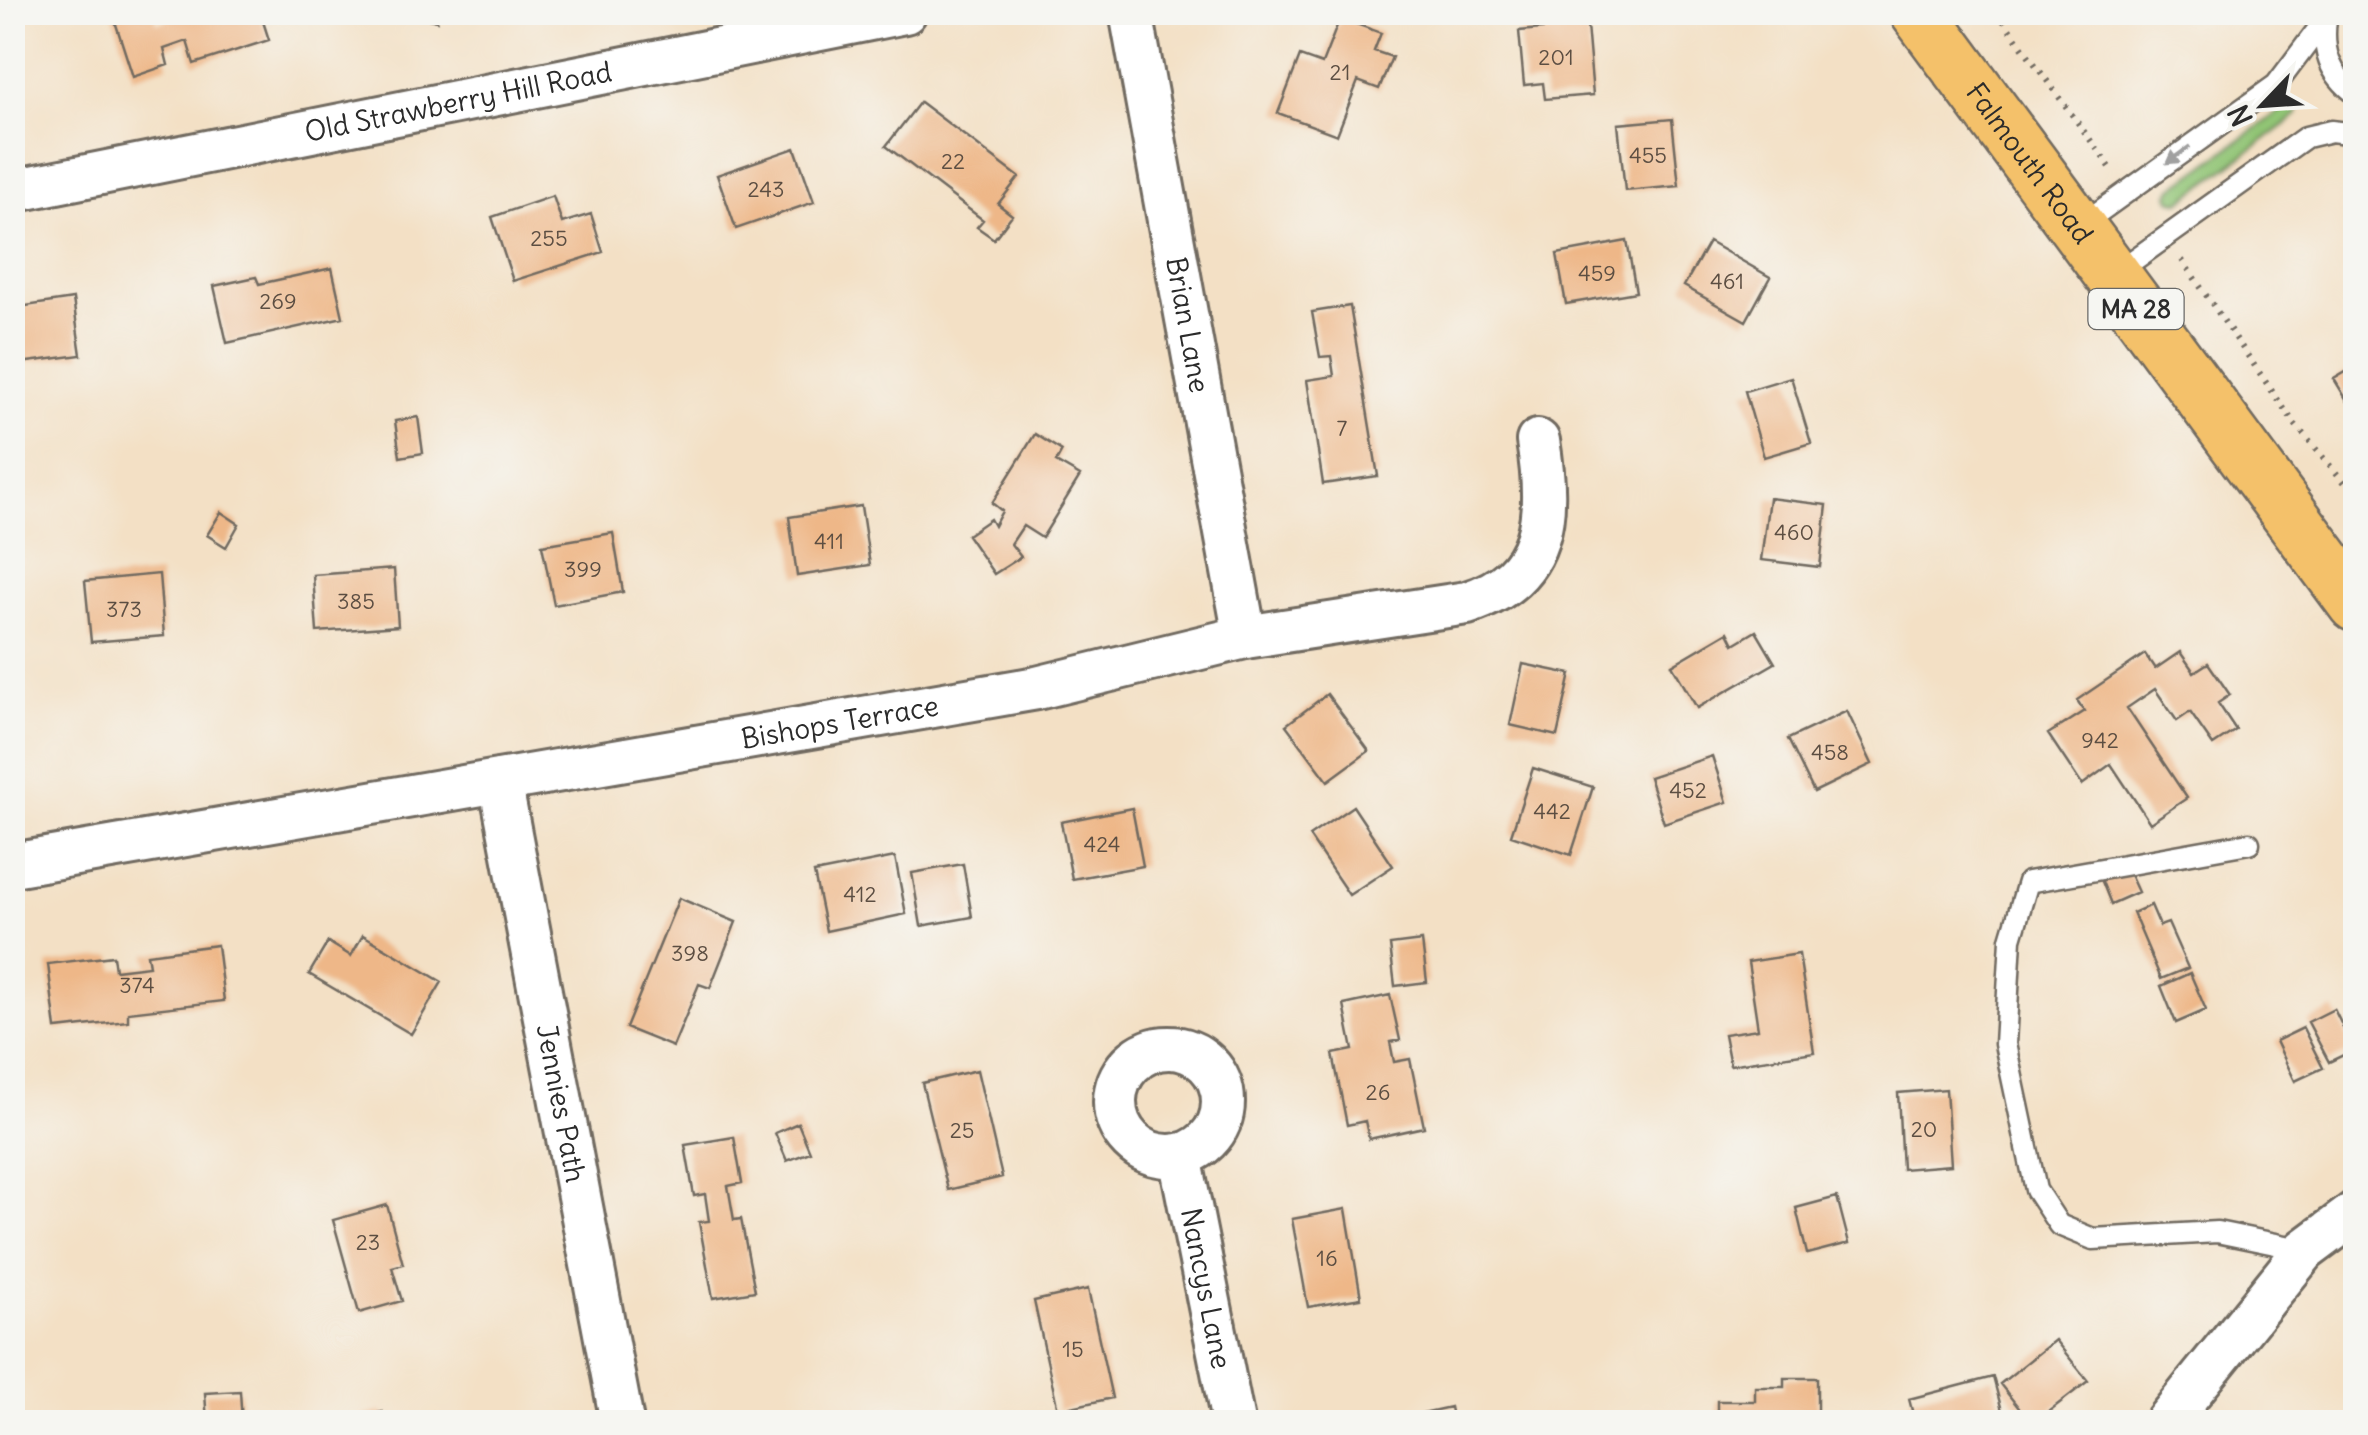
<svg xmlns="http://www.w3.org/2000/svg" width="2368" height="1435" font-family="Delius,sans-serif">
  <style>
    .green { fill: #91c475; stroke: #5e7850; stroke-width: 2.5 }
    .building { fill: #eeb788 }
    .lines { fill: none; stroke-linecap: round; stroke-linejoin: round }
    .service-casing { stroke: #716a61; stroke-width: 25 }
    .minor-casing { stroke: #716a61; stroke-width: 48 }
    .primary-casing { stroke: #716a61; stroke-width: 60 }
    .path { stroke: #716a61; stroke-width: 6; stroke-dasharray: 2.5 8; stroke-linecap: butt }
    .service { stroke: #fff; stroke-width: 20 }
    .minor { stroke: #fff; stroke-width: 42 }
    .primary { stroke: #f4c16b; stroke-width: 55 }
    .oneway { fill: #a0a0a0 }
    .labels { text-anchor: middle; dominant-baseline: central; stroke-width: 10; stroke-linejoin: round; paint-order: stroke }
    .number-label { font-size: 22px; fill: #5c4e42 }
    .shield { fill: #f6f6f2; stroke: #686867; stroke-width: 2.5 }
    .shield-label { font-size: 25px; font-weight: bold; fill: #2b2b2b }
    .street-label { font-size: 28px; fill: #2b2b2b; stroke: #f6f6f2 }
  </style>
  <rect width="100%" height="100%" fill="#f6f6f2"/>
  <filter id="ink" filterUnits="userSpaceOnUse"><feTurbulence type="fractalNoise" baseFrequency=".01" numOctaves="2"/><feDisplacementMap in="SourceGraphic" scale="20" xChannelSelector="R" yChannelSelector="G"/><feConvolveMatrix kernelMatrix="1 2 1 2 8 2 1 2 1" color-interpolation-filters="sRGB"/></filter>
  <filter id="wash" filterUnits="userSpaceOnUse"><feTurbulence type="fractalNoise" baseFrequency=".0048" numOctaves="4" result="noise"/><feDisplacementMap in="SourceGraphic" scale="40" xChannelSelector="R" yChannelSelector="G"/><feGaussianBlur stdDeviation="2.25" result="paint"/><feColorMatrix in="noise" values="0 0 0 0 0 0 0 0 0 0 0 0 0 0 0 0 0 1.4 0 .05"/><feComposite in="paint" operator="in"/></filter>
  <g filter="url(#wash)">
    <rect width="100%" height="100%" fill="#f3e0c5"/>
    <path class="green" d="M2288,105l9,4v7l-117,86 -9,-3 -2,-4 3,-6z"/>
    <g id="blocks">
      <path class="building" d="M112,12h42l3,11 34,-11h69l9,28 -75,24 -7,-23 -23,8 4,16 -35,12z
        M399,12h39l-1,9z
        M1340,18l41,15 -7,18 18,6 -13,32 -21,-8 -21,54 -59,-22 22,-57 22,8z
        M1587,25l6,70 -48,4 -2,-16 -19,2 -5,-54z
        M920,102l99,75 -21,27 14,11 -18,24 -17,-12 6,-7 -97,-74z
        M1672,119l7,67 -54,5 -7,-67z
        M795,148l19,54 -78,27 -19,-54z
        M553,196l9,27 29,-9 12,38 -90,29 -21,-64z
        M1627,241l9,51 -70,12 -9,-50z
        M1709,242l61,35 -24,44 -62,-35z
        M332,268l11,49 -116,26 -13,-57 42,-9 3,7z
        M73,299l8,56 -69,9v-56z
        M1350,306l28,170 -55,8 -16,-104 27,-4 -3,-20 -11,1 -8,-45z
        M2356,366v49l-22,-36z
        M1791,377l20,66 -47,14 -19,-66z
        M418,417l5,36 -23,4 -5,-36z
        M1035,434l27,17 -6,11 24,14 -38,62 -19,-12 -12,18 10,13 -27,17 -27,-39 23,-16 4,7 8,-15 -10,-8z
        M1769,498l58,7 -7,62 -59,-7z
        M861,506l9,59 -73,11 -8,-59z
        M221,512l18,12 -13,23 -19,-12z
        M613,533l10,59 -69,13 -12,-60z
        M394,569l4,57 -81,6 -4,-57z
        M159,574l5,62 -73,6 -6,-61z
        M1756,631l19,32 -78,45 -25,-43 56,-33 6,12z
        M2180,652l14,20 14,-9 22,32 -12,8 18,27 -23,15 -23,-33 -13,9 -22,-32 -28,19 60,90 -37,25 -39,-59 -29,21 -34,-51 36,-23 -7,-11 68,-46 10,15z
        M1523,664l48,10 -14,62 -47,-11z
        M1327,694l42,57 -41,30 -42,-56z
        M1847,711l25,53 -58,28 -26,-53z
        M1712,756l15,46 -63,21 -15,-46z
        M1533,768l60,19 -22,68 -60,-20z
        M1353,806l40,60 -44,29 -40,-59z
        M1132,808l11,58 -71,13 -11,-57z
        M895,857l11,57 -80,17 -12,-58z
        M963,864l9,53 -51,9 -9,-53z
        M2127,868l11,24 -27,12 -10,-25z
        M679,898l57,24 -26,66 -11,-4 -26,63 -47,-19z
        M2151,905l9,21 8,-3 20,45 -27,11 -28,-66z
        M363,935l79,47 -31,52 -102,-60 19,-32 23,14z
        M1422,941l5,41 -32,4 -5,-41z
        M217,945l7,56 -96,11v9l-72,8 -8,-65 65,-8 2,14 34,-4 -2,-12z
        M1799,954l15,98 -84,13 -6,-31 34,-5 -10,-67z
        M2190,973l16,37 -30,13 -15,-37z
        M1390,995l10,45 -10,2 4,20 16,-3 14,68 -55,12 -4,-18 -18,4 -14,-71 20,-4 -9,-45z
        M2334,1009l20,41 -25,12 -21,-40z
        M2303,1028l20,40 -28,13 -19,-40z
        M977,1070l25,107 -54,13 -26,-107z
        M1946,1089l5,76 -49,4 -4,-76z
        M798,1123l12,29 -23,9 -12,-28z
        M734,1137l8,46 -14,3 6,34 7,-1 14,72 -42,7 -14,-76 10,-1 -4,-27 -11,2 -9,-51z
        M1837,1197l12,46 -42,11 -11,-46z
        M387,1205l16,59 -11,3 10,34 -43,12 -26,-93z
        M1346,1209l15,89 -53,9 -16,-88z
        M1088,1289l24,109 -54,12 -24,-109z
        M2055,1340l33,41 -53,41h-5l-30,-38z
        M1993,1377l12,45h-90l-6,-23z
        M1784,1378h33v44h-100v-21h38v-14h29z
        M240,1391l2,31h-35l-2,-29z
        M1450,1407l3,15h-67v-1z
        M382,1412l3,10h-42v-1z"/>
    </g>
  </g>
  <g filter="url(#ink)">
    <use href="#blocks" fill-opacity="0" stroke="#716a61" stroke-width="2.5"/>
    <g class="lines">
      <defs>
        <path id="service" d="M2326,19c-4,32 3,55 30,75
          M2078,227l198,-142 49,-65 -15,-8
          M2113,275l193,-138 25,-6 25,3
          M2249,843l-221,39 -17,57 -6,105 31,146 23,35 34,14 124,-7 88,18"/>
        <g id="minor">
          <path id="s1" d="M1131,12l114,625"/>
          <path id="s2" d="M12,191l893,-179"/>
          <path id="s3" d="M500,781l122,641"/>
          <path id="s4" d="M12,865l1025,-177 208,-51 222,-34c80,-25 83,-89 71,-162"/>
          <circle cx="1169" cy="1102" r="54"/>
          <path id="s5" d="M1180,1156l53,266"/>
          <path d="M2166,1422l139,-172 51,-38"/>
        </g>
        <g id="primary">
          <path id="s6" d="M1918,12l438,592"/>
        </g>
      </defs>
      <use href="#service" class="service-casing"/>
      <use href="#minor" class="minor-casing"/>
      <use href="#primary" class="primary-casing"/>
      <path class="path" d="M1997,12l113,155
        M2182,260l112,163 62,73"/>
      <use href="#service" class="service"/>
      <use href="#minor" class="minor"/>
      <use href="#primary" class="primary"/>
    </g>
    <defs><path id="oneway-solid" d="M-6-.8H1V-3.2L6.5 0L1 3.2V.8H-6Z" transform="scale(2.5)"/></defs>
    <use class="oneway" href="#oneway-solid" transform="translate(2178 155) rotate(144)"/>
  </g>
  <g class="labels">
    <g class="number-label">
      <text x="1556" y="57">201</text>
      <text x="1340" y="72">21</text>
      <text x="1648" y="155">455</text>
      <text x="953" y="161">22</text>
      <text x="766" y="189">243</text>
      <text x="549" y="238">255</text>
      <text x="1597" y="273">459</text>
      <text x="1727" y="281">461</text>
      <text x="278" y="301">269</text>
      <text x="1342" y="428">7</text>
      <text x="1794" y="532">460</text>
      <text x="829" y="541">411</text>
      <text x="583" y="569">399</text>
      <text x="356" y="601">385</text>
      <text x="124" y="609">373</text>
      <text x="2100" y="740">942</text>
      <text x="1830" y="752">458</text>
      <text x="1688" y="790">452</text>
      <text x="1552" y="811">442</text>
      <text x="1102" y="844">424</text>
      <text x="860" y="894">412</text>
      <text x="690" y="953">398</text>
      <text x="137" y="985">374</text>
      <text x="1378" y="1092">26</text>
      <text x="1924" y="1129">20</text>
      <text x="962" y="1130">25</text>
      <text x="368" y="1242">23</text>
      <text x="1327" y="1258">16</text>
      <text x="1073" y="1349">15</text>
    </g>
    <rect class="shield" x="2088.5" y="289" width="95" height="40" rx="8"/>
    <g class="shield-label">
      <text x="2136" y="309">MA 28</text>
    </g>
    <g class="street-label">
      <text stroke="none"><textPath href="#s2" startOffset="455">Old Strawberry Hill Road</textPath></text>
      <text stroke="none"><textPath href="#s6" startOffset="188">Falmouth Road</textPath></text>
      <text stroke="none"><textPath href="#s1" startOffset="318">Brian Lane</textPath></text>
      <text stroke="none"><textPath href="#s4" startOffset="840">Bishops Terrace</textPath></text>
      <text stroke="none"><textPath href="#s3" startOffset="328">Jennies Path</textPath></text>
      <text stroke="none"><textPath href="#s5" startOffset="135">Nancys Lane</textPath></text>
    </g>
  </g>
  <rect width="2368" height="1435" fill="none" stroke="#f6f6f2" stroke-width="50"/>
  <g transform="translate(2263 105) rotate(245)" stroke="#f6f6f2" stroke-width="8" paint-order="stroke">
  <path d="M0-8L18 38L0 25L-18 38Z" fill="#2b2b2b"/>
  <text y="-15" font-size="28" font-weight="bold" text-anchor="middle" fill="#2b2b2b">N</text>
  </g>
</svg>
